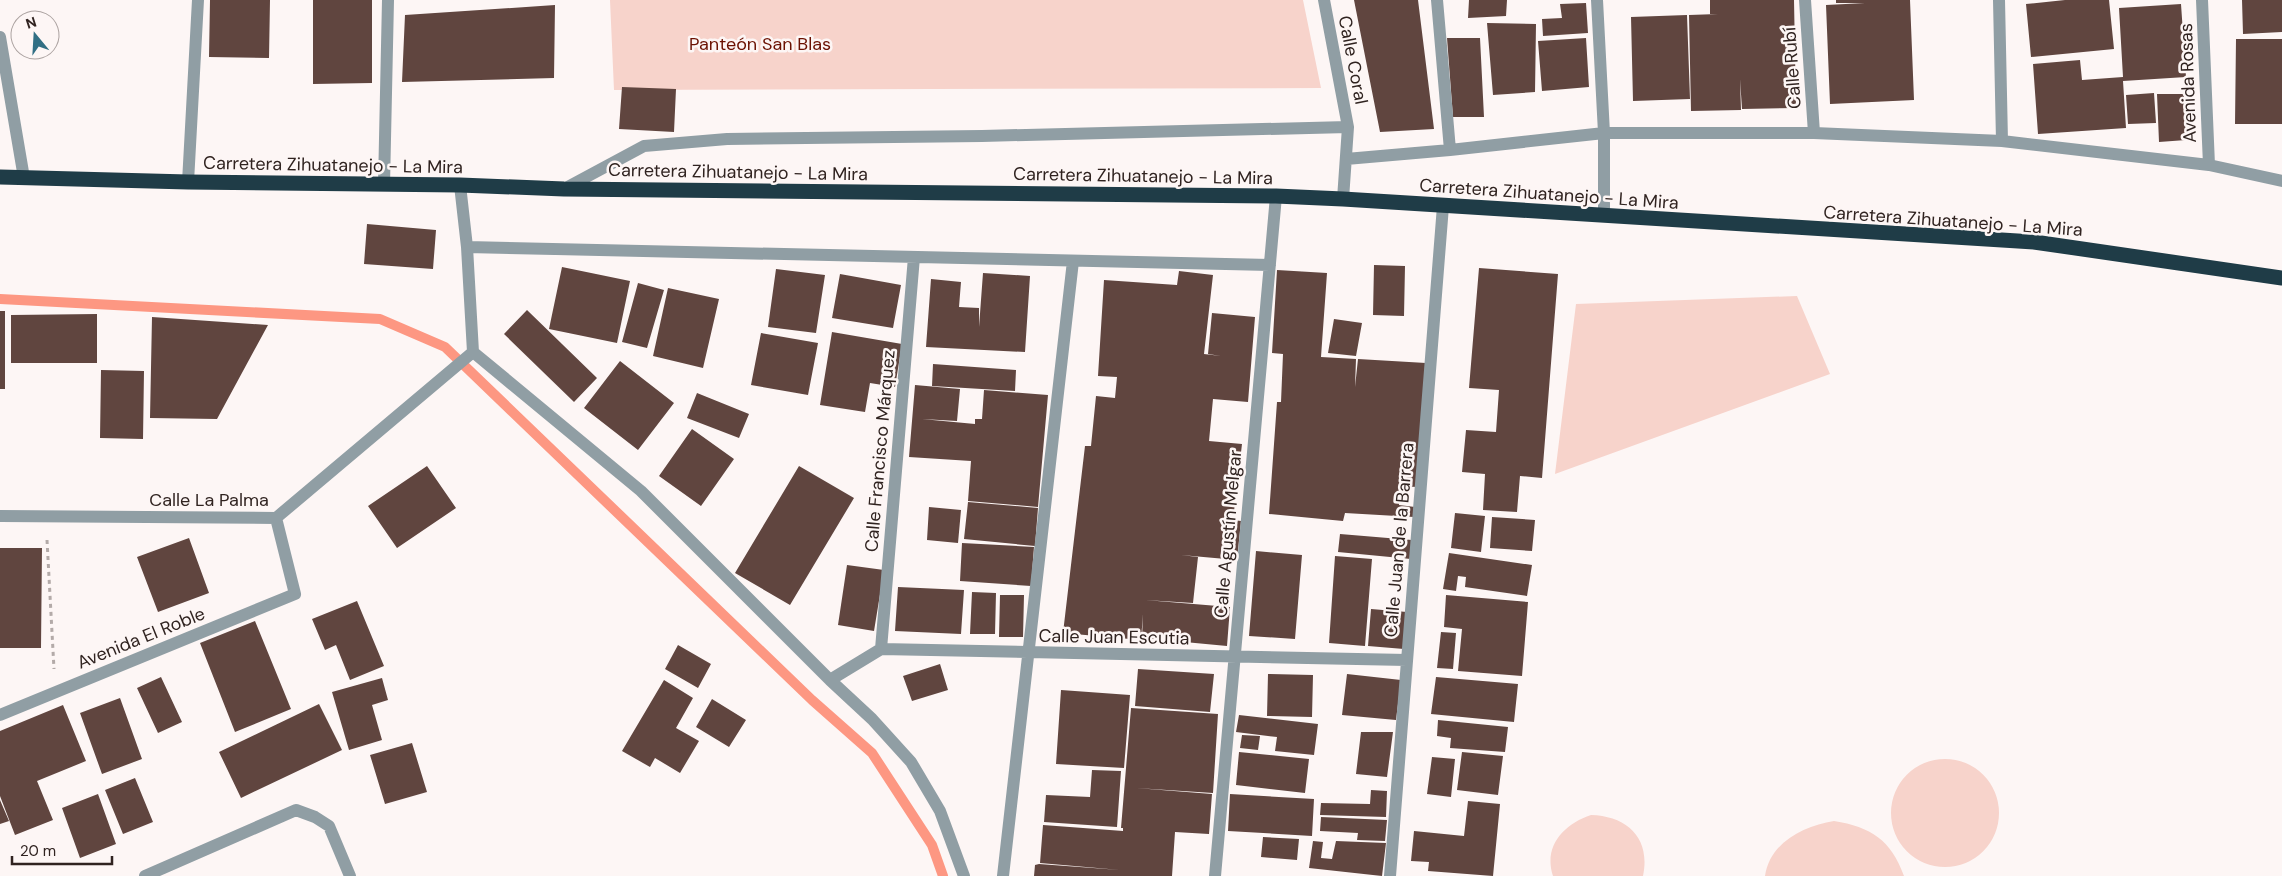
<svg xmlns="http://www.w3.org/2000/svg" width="2282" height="876" font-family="'DM Sans',sans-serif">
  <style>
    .green { fill: #f7d3cb }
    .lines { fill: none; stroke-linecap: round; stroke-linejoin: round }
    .stream { stroke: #fd9782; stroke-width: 10 }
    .building { fill: #60453f }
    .path { stroke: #b3aaa8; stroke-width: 3; stroke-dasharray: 4 4; stroke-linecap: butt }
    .street { stroke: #909ea4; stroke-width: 12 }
    .highway { stroke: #1f3c47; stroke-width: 15 }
    .labels { text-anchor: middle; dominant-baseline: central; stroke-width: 5; stroke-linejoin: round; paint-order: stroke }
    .park-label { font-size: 18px; fill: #6b1102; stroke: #fdf6f5 }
    .street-label { font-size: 18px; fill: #302320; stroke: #fdf6f5 }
  </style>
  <rect width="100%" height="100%" fill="#fdf6f5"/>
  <path class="green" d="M610,0h693l18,88 -707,2z
    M1797,296l33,78 -275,100 21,-170z
    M1891 813a54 54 0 1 1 108 0a54 54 0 1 1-108 0Z
    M1591,815c36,1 60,23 52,61h-90c-10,-30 11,-52 38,-61z
    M1834,821c37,6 57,19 70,55h-139c5,-34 39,-50 69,-55z"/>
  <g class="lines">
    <path class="stream" d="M0,299l380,20 65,28 367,353 60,53 60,92 11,31"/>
  </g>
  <path class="building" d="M210,0h60l-1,58 -60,-1z
    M313,0h59v83l-59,1z
    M1354,0h64l16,129 -54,3z
    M1469,0h38l-1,16 -38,2z
    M1710,0h84l2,108 -54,1 -2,-30 1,31 -50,1 -2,-96 29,-1h-8z
    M1836,0h74l4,100 -84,4 -4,-99 39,-2h-29z
    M2065,0h44l5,49 -83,8 -5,-53z
    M2242,0h40v32l-39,2z
    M1586,3l2,30 -45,3 -1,-17 20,-1 -2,-14z
    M2181,4l5,73 -63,4 3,47 -88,6 -5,-70 47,-4 2,20 41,-3 -4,-69z
    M555,5l-1,73 -152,4 3,-67z
    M1687,15l3,84 -57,2 -2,-84z
    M1487,23l49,1 -1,68 -42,3z
    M1447,38h33l4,79h-31z
    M1586,38l3,49 -47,4 -4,-50z
    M2236,39h46v85h-47z
    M622,87l54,2 -2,43 -55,-3z
    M2154,93l2,30 -28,1 -2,-29z
    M2157,94h27l2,46 -27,2z
    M367,224l69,6 -3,39 -69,-5z
    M1374,265l31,1 -1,50 -31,-1z
    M562,267l68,14 -13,62 -68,-14z
    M1479,268l79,6 -16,204 -22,-2 -3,36 -34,-2 2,-36 -23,-2 4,-42 30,2 3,-42 -30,-2z
    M776,269l49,6 -9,58 -48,-6z
    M1277,270l50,3 -6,84 35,2 -1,28 3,-28 68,4 -9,124 -17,-1 -1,19 16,2 -1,10 -69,-4 -2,8 -74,-7 8,-112h4l2,-48 -11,-1z
    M1179,271l34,4 -9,79 17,2 -13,-2 4,-41 43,4 -7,85 -35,-3 -4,42 33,3 -9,76 8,1 -4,39 -56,-5 17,2 -5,46 -48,-3 85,7 -3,39 -85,-8 1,-24 -2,26 -78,-7 22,-187h6l5,-50 19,2 2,-21 -19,-1 6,-96 73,5z
    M983,273l47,3 -5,76 -99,-5 5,-68 30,3 -2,25 20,1v19z
    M840,274l61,11 -8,43 -61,-10z
    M638,283l26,7 -17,58 -25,-6z
    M668,288l51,11 -16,69 -50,-12z
    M527,310l70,68 -23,24 -70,-68z
    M0,311h5v78h-5z
    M97,314v49h-86v-48z
    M152,317l116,8 -51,94 -67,-1z
    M1334,319l28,4 -6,33 -28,-3z
    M832,332l70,12 -7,43 -25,-4 -5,29 -45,-7z
    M761,333l57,10 -10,52 -57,-10z
    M620,361l54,42 -36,47 -54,-42z
    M933,364l83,6 -1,21 -83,-5z
    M101,370l43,1 -1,68 -43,-1z
    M915,385l45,4 -3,32 -35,-2 53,5v-5h7l2,-29 64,5 -10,112 -70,-6 3,-40 -62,-4z
    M697,393l52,21 -10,24 -52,-20z
    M692,429l42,30 -33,47 -42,-30z
    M427,466l29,42 -59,40 -29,-42z
    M799,466l55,32 -64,107 -55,-32z
    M968,502l70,6 -3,38 -71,-7z
    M929,507l32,3 -3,33 -31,-3z
    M1455,513l30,3 -4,36 -30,-4z
    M1492,517l43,3 -3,31 -42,-3z
    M1340,534l72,6 -1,19 -73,-7z
    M189,538l20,55 -51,19 -21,-55z
    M962,543l72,4 -3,39 -71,-5z
    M0,548h42l-1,100h-41z
    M1256,551l46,4 -7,84 -46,-3z
    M1449,553l83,12 -5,31 -62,-9 1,-10 -8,-1 -2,15 -13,-2z
    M1335,556l37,3 -7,87 -36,-3z
    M847,565l37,5 -10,61 -36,-6z
    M898,587l66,3 -3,44 -66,-3z
    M972,592l24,1 -1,41h-25z
    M1000,595h24l-1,42h-24z
    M1446,595l82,7 -6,74 -64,-5 4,-42 -18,-2z
    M357,601l27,65 -34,14 -14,-35 -11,5 -13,-31z
    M1371,609l36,3 -3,37 -36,-3z
    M255,621l36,88 -56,23 -35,-89z
    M1441,632l15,1 -3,36 -16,-1z
    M678,645l33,19 -13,24 -33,-19z
    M940,664l8,26 -36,11 -9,-25z
    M1138,669l76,5 -4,38 -75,-6z
    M1268,674l45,1 -1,42 -45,-1z
    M1347,674l54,6 -5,40 -54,-5z
    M161,677l21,45 -24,11 -21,-45z
    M1436,677l82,7 -4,38 -83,-8z
    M382,678l6,22 -16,5 10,35 -33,10 -17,-58z
    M664,680l29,18 -17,30 23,13 -19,32 -25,-15 -5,9 -28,-16z
    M1061,690l69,5 -6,73 -68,-4z
    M120,698l22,61 -40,15 -22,-61z
    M712,699l34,21 -17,27 -33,-20z
    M319,704l23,46 -101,48 -22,-46z
    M63,705l23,56 -49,20 16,39 -38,15 -15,-39v-65z
    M1131,708l87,6 -5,79 -77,-5 76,6 -3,40 -34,-2 -3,44h-138l1,-11 4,-1 81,6 -80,-7 3,-38 80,6v-3h-2z
    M1239,715l79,9 -4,31 -39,-4 2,-14 -41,-5z
    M1438,720l70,7 -3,25 -55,-4 1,-10 -14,-2z
    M1361,732h32l-6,45 -31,-3z
    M1242,735l18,1 -2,14 -18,-2z
    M412,743l15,49 -42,12 -15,-49z
    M1239,752l70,7 -4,34 -69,-8z
    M1462,752l41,4 -5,39 -41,-5z
    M1432,757l23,2 -4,38 -24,-3z
    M1092,770l29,1 -4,56 -73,-5 2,-27 44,2z
    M135,778l18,44 -30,12 -18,-44z
    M1371,790l16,1 -1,26 -66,-2 1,-12 49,1z
    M98,794l18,50 -36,14 -18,-50z
    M1230,794l84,5 -2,37 -84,-5z
    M0,800l9,21 -9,3z
    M1468,801l32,3 -7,72 -65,-5 1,-9 -18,-1 3,-30 50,5z
    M1321,817l66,3 -2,21 -28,-1 1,-7 -38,-2z
    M1263,837l36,2 -2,21 -36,-3z
    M1313,841l10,1 -2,16 11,1 4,-18 50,2 -4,33 -73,-8z"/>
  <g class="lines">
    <path class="path" d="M47,540l7,129"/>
    <path class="street" d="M1324,0l24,127 -5,72
      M1437,0l13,150
      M1597,0l7,133v83
      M1805,0l9,133
      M1999,0l3,141
      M2202,0l7,165
      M0,37l24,141
      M1346,159l104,-9 154,-17h210l188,8 207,24 73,16
      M188,182l10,-182
      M384,185l4,-185
      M460,185l7,62 6,105 168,139 189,189 42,39 39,43 29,49 24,65
      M564,189l80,-43 83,-7 255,-3 366,-9
      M467,247l803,18
      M0,516l276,2 197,-166
      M881,649l33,-392
      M830,680l51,-31 526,11
      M0,715l295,-121 -19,-76
      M145,876l151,-66 19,7 14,9 21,50
      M1003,876l70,-615
      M1215,876l61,-680
      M1390,876l53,-670"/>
    <path class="highway" d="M0,177l188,5 272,3 104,4 712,7 67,3 691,43 248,36"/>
  </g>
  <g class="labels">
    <g class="park-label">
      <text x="760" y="44">Panteón San Blas</text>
    </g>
    <g class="street-label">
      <text transform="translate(1353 60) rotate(79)">Calle Coral</text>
      <text transform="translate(1792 68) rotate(-94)">Calle Rubí</text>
      <text transform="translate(2188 83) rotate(-92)">Avenida Rosas</text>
      <text transform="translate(333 165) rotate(1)">Carretera Zihuatanejo - La Mira</text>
      <text transform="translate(738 172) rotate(1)">Carretera Zihuatanejo - La Mira</text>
      <text transform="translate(1143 176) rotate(1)">Carretera Zihuatanejo - La Mira</text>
      <text transform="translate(1549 194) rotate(4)">Carretera Zihuatanejo - La Mira</text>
      <text transform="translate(1953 221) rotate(4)">Carretera Zihuatanejo - La Mira</text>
      <text transform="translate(880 451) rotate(-85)">Calle Francisco Márquez</text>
      <text x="209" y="500">Calle La Palma</text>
      <text transform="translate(1228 534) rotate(-85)">Calle Agustín Melgar</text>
      <text transform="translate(1399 540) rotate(-85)">Calle Juan de la Barrera</text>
      <text transform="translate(1114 637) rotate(1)">Calle Juan Escutia</text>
      <text transform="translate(141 638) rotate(-22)">Avenida El Roble</text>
    </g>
  </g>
  <g transform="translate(35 35) rotate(342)"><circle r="24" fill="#fdf6f5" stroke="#aba2a0"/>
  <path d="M0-4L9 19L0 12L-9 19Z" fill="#316f84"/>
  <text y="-8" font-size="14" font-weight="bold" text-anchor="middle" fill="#302320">N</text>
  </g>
  <path d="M12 856v8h100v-8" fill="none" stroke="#302320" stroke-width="2.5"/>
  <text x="20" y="856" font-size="15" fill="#302320" stroke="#fdf6f5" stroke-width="4" paint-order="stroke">20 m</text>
</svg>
